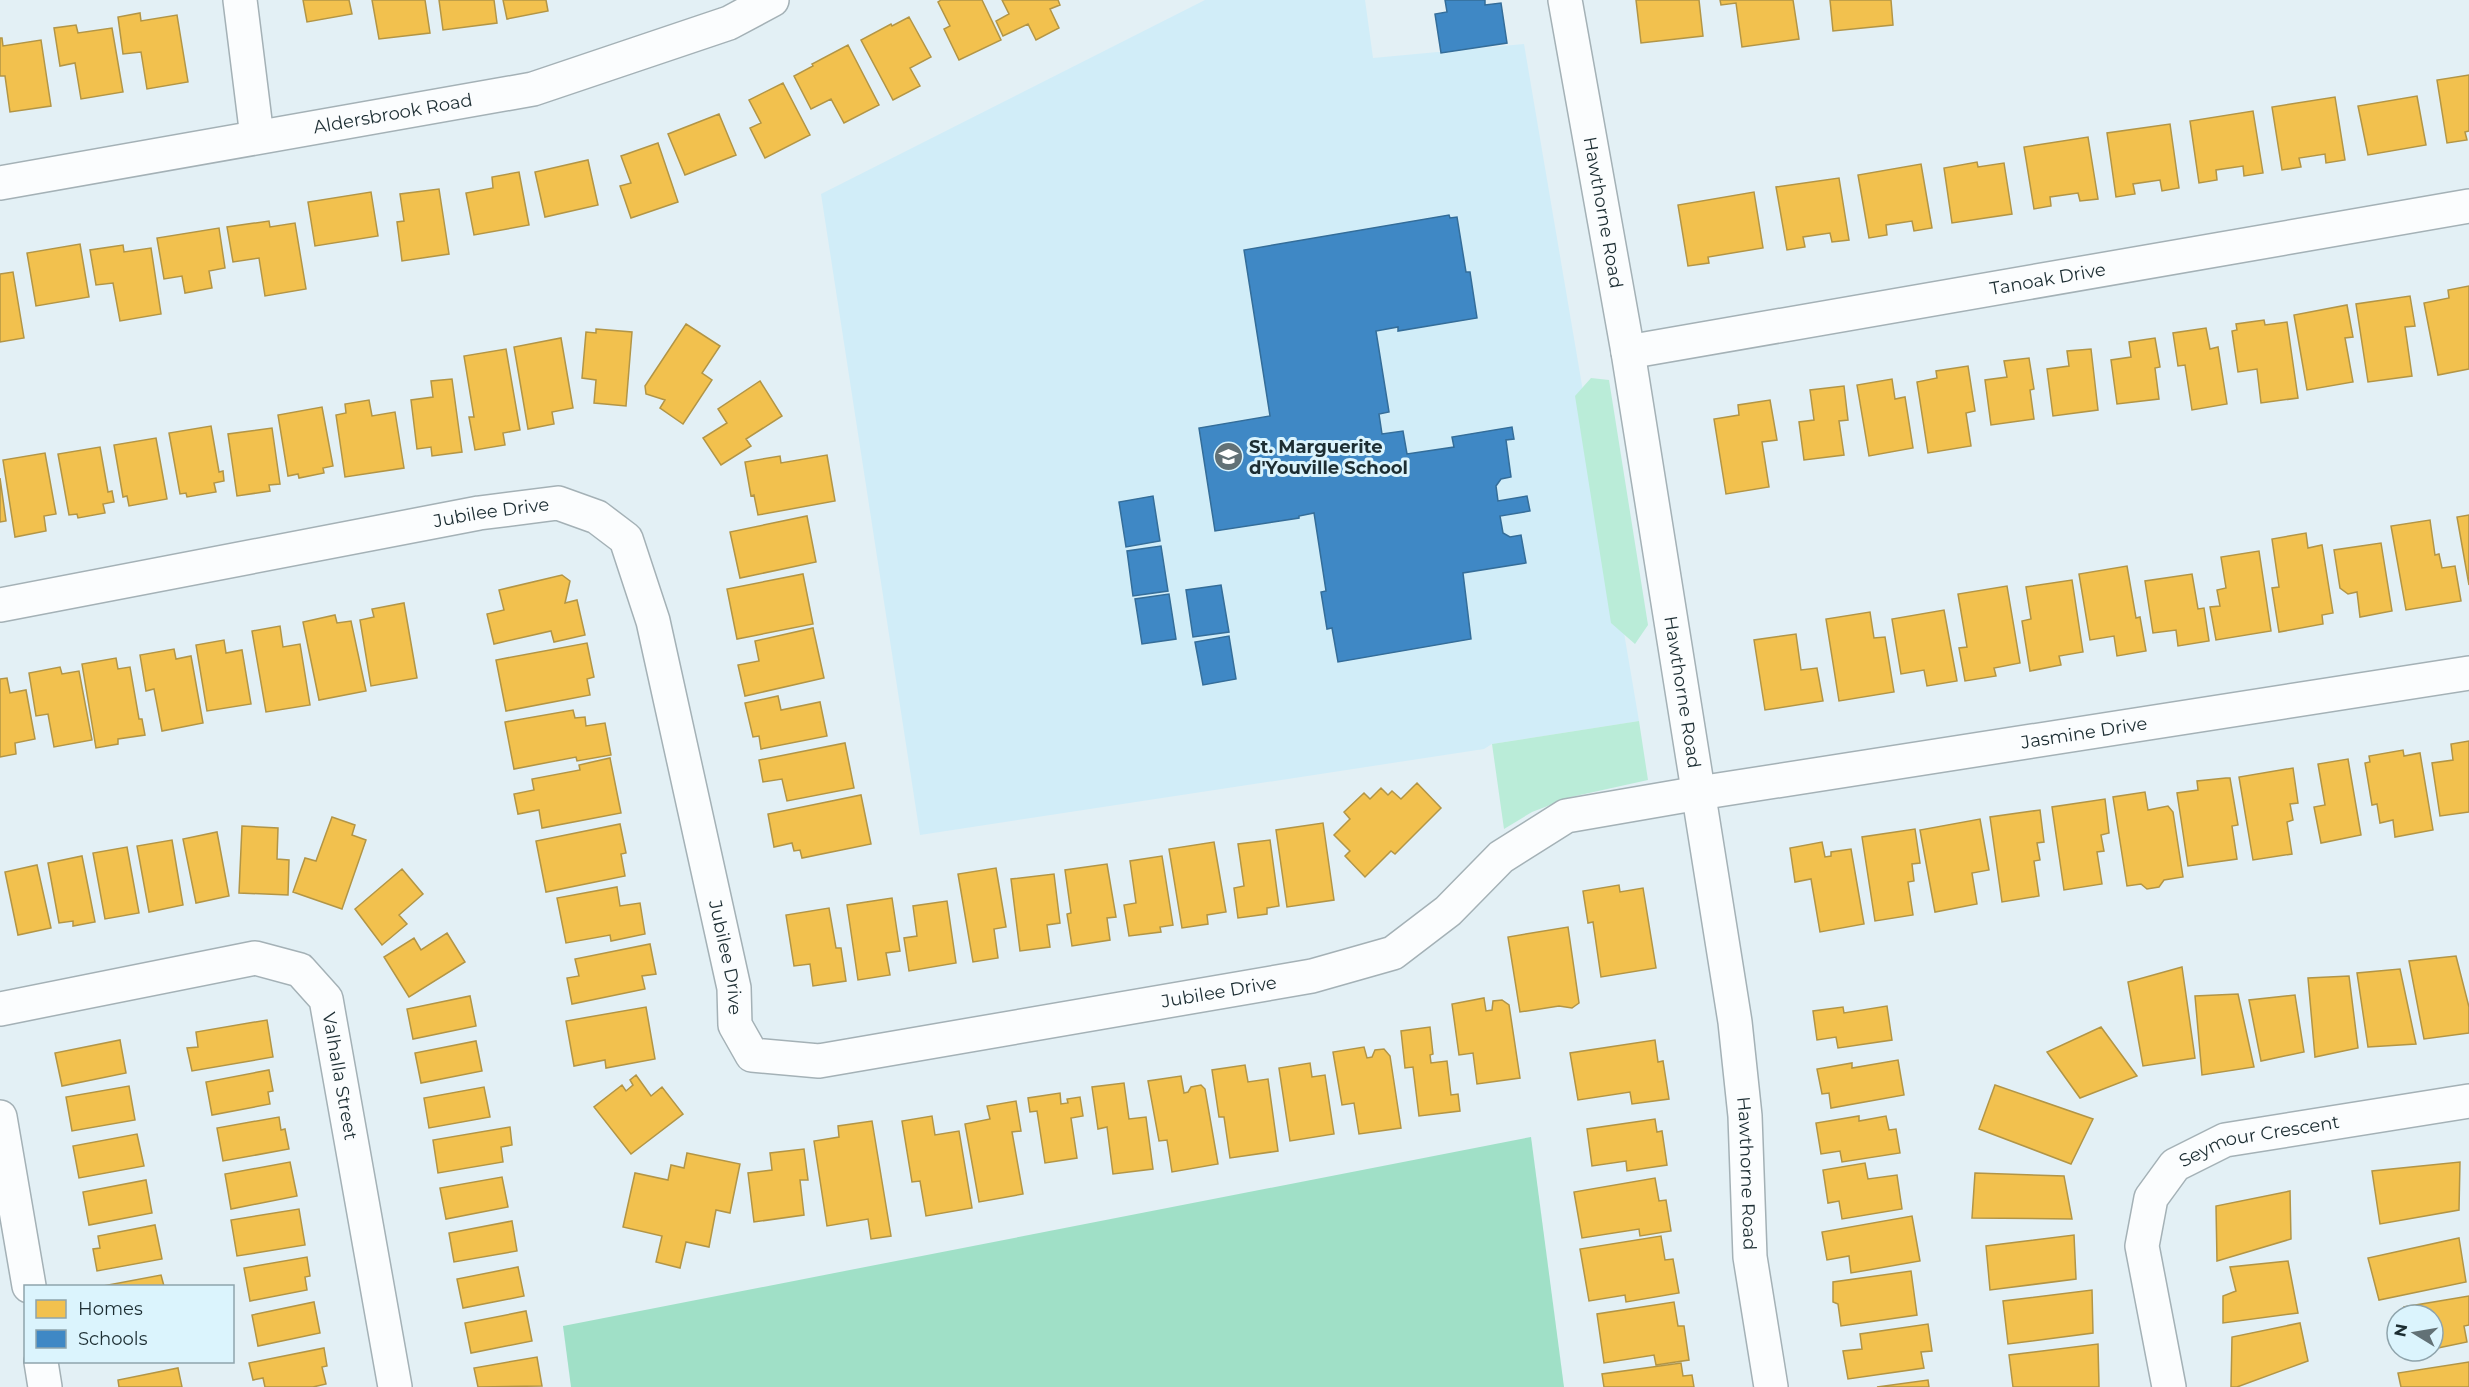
<svg xmlns="http://www.w3.org/2000/svg" width="2469" height="1387" font-family="Montserrat,sans-serif">
  <style>
    .built { fill: #d1edf8 }
    .green { fill: #baecd8 }
    .forest { fill: #a0e0c7 }
    .homes { fill: #f2c14e; stroke: #b29546; stroke-width: 1.5 }
    .schools { fill: #3f88c5; stroke: #346d99; stroke-width: 1.5 }
    .lines { fill: none; stroke-linecap: round; stroke-linejoin: round }
    .minor-casing { stroke: #a4b1b6; stroke-width: 36 }
    .minor { stroke: #fbfdfe; stroke-width: 33 }
    .labels { text-anchor: middle; dominant-baseline: central; stroke-width: 6; stroke-linejoin: round; paint-order: stroke }
    .street-label { font-size: 18px; fill: #1c2d32; stroke: #dbf4fd }
    .poi-label { font-size: 18px; font-weight: bold; fill: #1c2d32; stroke: #dbf4fd; text-anchor: start }
  </style>
  <rect width="100%" height="100%" fill="#e3f0f5"/>
  <path class="built" d="M1205,0h160l8,58 151,-14 115,677 -147,23 -8,5 -564,86 -99,-641z"/>
  <path class="green" d="M1591,378l18,2 39,245 -13,19 -24,-21 -36,-227z
    M1639,721l9,59 -77,17 -39,15 -28,17 -12,-85z"/>
  <path class="forest" d="M1531,1137l33,250h-993l-8,-61z"/>
  <path class="homes" d="M303,0h46l3,14 -45,8z
    M372,0h53l5,33 -51,6z
    M439,0h55l3,23 -54,7z
    M503,0h43l2,11 -41,8z
    M941,0h41l19,40 -42,20 -15,-31 6,-3 -12,-24z
    M1002,0h56l2,5 -10,4 9,19 -23,12 -8,-16 -25,12 -7,-15 13,-7z
    M1636,0h63l4,36 -62,7z
    M1720,0h73l6,39 -57,8 -6,-44 -15,2z
    M1830,0h61l2,25 -60,6z
    M140,13l1,8 36,-6 11,67 -41,7 -6,-37 -18,2 -5,-37z
    M909,17l22,40 -21,11 10,18 -27,14 -32,-60 30,-16 1,2z
    M76,25l2,8 34,-5 11,64 -42,7 -6,-36 -15,3 -6,-38z
    M0,38h2l1,8 38,-6 10,66 -41,6 -5,-36h-5z
    M848,45l31,60 -35,18 -13,-24 -20,10 -17,-33 19,-10 -1,-2z
    M2469,75v56l-4,1 2,8 -20,3 -10,-63z
    M783,83l27,52 -45,23 -15,-30 11,-5 -12,-23z
    M2417,96l9,49 -58,10 -10,-49z
    M2335,97l10,63 -19,3 -1,-9 -26,4 2,9 -19,3 -10,-63z
    M2253,111l10,62 -19,3 -1,-10 -27,4 1,10 -18,3 -9,-62z
    M719,114l17,41 -51,20 -17,-41z
    M2170,124l9,64 -17,3 -2,-11 -27,4 2,10 -19,3 -9,-64z
    M2088,137l10,62 -18,2 -2,-8 -28,4 1,9 -17,3 -10,-62z
    M658,143l20,59 -47,16 -11,-32 11,-3 -10,-27z
    M588,160l10,45 -53,12 -10,-45z
    M1977,162l1,5 26,-4 8,51 -60,9 -8,-55z
    M1921,164l11,64 -18,3 -2,-10 -26,4 1,10 -18,3 -11,-63z
    M519,172l10,53 -55,10 -8,-42 27,-5 -1,-11z
    M1839,178l10,62 -17,2 -2,-9 -27,4 2,10 -18,3 -11,-63z
    M439,189l10,65 -47,7 -5,-39 7,-1 -4,-27z
    M371,192l7,44 -63,10 -7,-44z
    M1754,192l9,56 -55,9 1,6 -21,3 -10,-61z
    M269,221l1,6 25,-4 11,66 -41,7 -6,-38 -26,4 -6,-35z
    M219,228l6,40 -16,3 3,17 -27,5 -3,-17 -18,3 -7,-41z
    M80,244l9,53 -53,9 -9,-53z
    M123,245l1,7 27,-4 10,66 -41,7 -7,-38 -17,2 -6,-35z
    M13,272l11,66 -24,4v-68z
    M2469,286v83l-31,6 -14,-72 25,-5 -1,-8z
    M2410,296l5,30 -10,1 7,49 -44,6 -12,-78z
    M2347,305l6,32 -8,1 8,44 -46,8 -13,-75z
    M2264,320l1,5 22,-3 11,76 -37,5 -4,-34 -19,3 -6,-41 5,-1 -1,-6z
    M686,324l34,22 -18,27 10,7 -29,44 -23,-16 5,-8 -19,-6 -1,-8z
    M2206,328l4,21 8,-2 9,57 -35,6 -7,-45 -7,1 -5,-33z
    M596,329l36,3 -6,74 -32,-3 2,-23 -14,-2 4,-46 10,1z
    M561,338l12,70 -21,4 2,12 -26,5 -14,-82z
    M2155,338l5,29 -5,1 4,31 -42,5 -6,-44 20,-3 -2,-15z
    M506,349l14,81 -17,3 2,12 -30,5 -6,-33h5l-10,-61z
    M2091,349l7,61 -45,6 -6,-47 22,-3 -2,-15z
    M2029,358l5,31 -4,1 4,29 -43,6 -6,-45 22,-3 -3,-16z
    M1968,366l7,45 -9,2 5,33 -43,7 -11,-71 20,-4 -1,-7z
    M452,379l10,73 -30,4 -1,-9 -14,2 -6,-49 22,-3 -2,-16z
    M1892,379l3,20 10,-2 8,51 -44,8 -12,-71z
    M760,381l22,35 -36,23 5,7 -30,19 -18,-27 24,-15 -9,-14z
    M1844,386l4,34 -9,1 5,34 -40,5 -5,-38 15,-2 -4,-30z
    M369,400l3,16 23,-4 9,56 -59,9 -9,-62 10,-2 -1,-9z
    M1770,400l7,40 -15,2 7,45 -43,7 -12,-75 25,-4 -1,-10z
    M322,407l11,59 -10,2 1,5 -25,5 -1,-4 -10,2 -10,-61z
    M211,426l8,46 4,-1 1,10 -10,2 2,9 -29,5 -1,-4 -6,1 -11,-61z
    M272,428l8,56 -11,1 1,6 -33,5 -9,-62z
    M156,438l11,61 -38,7 -2,-10 -4,1 -9,-52z
    M100,447l8,45 4,-1 2,11 -11,2 2,9 -27,5 -1,-4 -8,1 -11,-61z
    M45,453l11,61 -12,2 2,15 -31,6 -12,-77z
    M827,455l8,46 -77,14 -4,-20 -3,1 -6,-34 35,-6 1,7z
    M0,478l6,43 -6,1z
    M2469,515v70l-12,-68z
    M807,516l9,46 -76,16 -10,-46z
    M2430,520l5,35 4,-1 3,14 13,-2 6,35 -55,9 -15,-84z
    M2306,533l2,15 14,-3 11,68 -11,2 1,9 -44,8 -7,-44 7,-1 -7,-48z
    M2381,543l11,68 -32,6 -3,-25 -9,2 -8,-6 -6,-38z
    M2259,551l12,80 -55,9 -6,-33 10,-1 -3,-16 9,-2 -5,-31z
    M2127,566l9,52 4,-1 6,34 -29,5 -3,-20 -24,4 -11,-66z
    M803,574l10,50 -76,15 -10,-50z
    M2192,574l6,35 6,-1 5,33 -31,5 -2,-16 -23,3 -8,-52z
    M562,575l8,6 -5,22 12,-3 8,35 -31,7 -3,-11 -57,13 -7,-30 17,-4 -5,-20z
    M2072,580l11,72 -24,4 2,9 -31,6 -8,-50 9,-2 -5,-32z
    M2007,586l13,77 -26,5 2,8 -31,5 -6,-33 8,-1 -9,-53z
    M404,603l13,75 -46,8 -11,-66 14,-3 -2,-8z
    M1944,610l13,71 -30,5 -3,-16 -23,4 -9,-55z
    M1870,612l4,26 11,-1 9,55 -55,9 -13,-82z
    M335,615l2,8 14,-2 15,70 -47,9 -16,-78z
    M280,626l3,21 17,-3 10,61 -44,7 -14,-81z
    M813,628l11,50 -79,18 -7,-31 21,-4 -4,-20z
    M1796,634l5,36 16,-2 6,33 -58,9 -11,-70z
    M224,640l2,13 16,-3 9,54 -44,7 -11,-66z
    M587,643l7,34 -7,2 3,16 -84,16 -10,-51z
    M174,649l2,10 15,-3 12,67 -41,8 -8,-42 -8,2 -6,-36z
    M116,658l2,11 12,-2 9,52h3l3,16 -27,4v5l-22,4 -14,-84z
    M60,667l2,7 17,-3 13,69 -38,7 -6,-33 -12,2 -7,-43z
    M7,678l3,15 16,-3 9,49 -20,4 1,11 -16,3v-78z
    M778,696l3,14 39,-8 7,34 -66,13 -2,-13 -6,1 -8,-34z
    M573,710l2,8 10,-1 1,9 19,-3 6,32 -34,6 -1,-4 -62,12 -9,-47z
    M2469,741v71l-29,4 -8,-53 21,-3 -2,-16z
    M845,743l9,45 -67,13 -5,-22 -19,3 -4,-22z
    M2403,750l1,6 16,-3 13,77 -38,7 -2,-17 -13,3 -3,-19 -5,1 -7,-42 5,-1 -1,-6z
    M610,758l11,55 -79,15 -3,-18 -21,4 -4,-20 20,-4 -2,-11 48,-9 -1,-5z
    M2348,759l13,76 -40,8 -7,-36 11,-2 -7,-41z
    M2293,768l5,35 -8,1 3,16 -6,2 5,32 -39,6 -14,-83z
    M2226,778h4l8,47 -6,1 5,33 -49,7 -11,-73 21,-3 -1,-9z
    M1417,783l24,25 -46,46 -4,-3 -26,26 -20,-21 5,-5 -16,-16 16,-16 -6,-7 20,-19 6,6 11,-11 7,7 4,-4 9,8z
    M2145,792l3,18 20,-4 5,6 10,65 -19,3 -5,7 -12,2 -6,-5 -14,2 -14,-89z
    M861,795l10,49 -69,14 -2,-8 -6,1 -2,-8 -18,4 -6,-33z
    M2105,799l4,34 -8,2 3,16 -7,1 5,32 -38,6 -12,-83z
    M2040,810l4,32 -7,1 3,17 -6,1 5,35 -37,6 -12,-85z
    M332,817l23,8 -3,10 14,5 -24,69 -49,-17 12,-34 11,3z
    M1980,819l9,51 -17,3 5,31 -42,8 -15,-82z
    M1323,823l11,77 -47,7 -11,-77z
    M620,824l6,29 -5,1 4,22 -79,16 -10,-51z
    M242,826l36,2 -1,31 12,1 -1,35 -49,-2z
    M1915,829l5,34 -8,1 2,17 -6,1 5,33 -38,6 -13,-84z
    M217,832l12,64 -33,7 -13,-64z
    M172,840l11,65 -34,7 -12,-66z
    M1270,840l9,66 -12,2v6l-29,4 -4,-30 10,-2 -6,-42z
    M1214,842l12,70 -19,3 1,9 -26,4 -13,-79z
    M1822,842l3,15 6,-1v-4l20,-3 13,75 -44,8 -9,-53 -16,3 -5,-34z
    M127,847l12,66 -34,6 -12,-66z
    M82,856l13,66 -22,4v-5l-14,2 -11,-60z
    M1162,856l11,69 -13,2 1,5 -32,4 -5,-31 12,-2 -6,-42z
    M1107,864l9,53 -9,1 3,22 -38,6 -5,-32 4,-1 -6,-43z
    M37,865l14,63 -33,7 -13,-63z
    M996,868l10,59 -12,2 4,29 -25,4 -15,-88z
    M402,869l21,25 -24,21 8,9 -25,21 -27,-36z
    M1054,874l6,49 -13,2 3,22 -30,4 -9,-72z
    M1619,885l1,7 23,-4 13,80 -55,9 -8,-55 -5,1 -5,-32z
    M617,887l3,19 20,-3 5,31 -34,7 -1,-6 -44,8 -9,-45z
    M892,898l8,53 -14,2 4,22 -32,5 -11,-75z
    M947,901l9,62 -47,8 -5,-33 13,-2 -4,-30z
    M829,908l7,40h5l5,33 -33,5 -3,-22 -16,2 -8,-51z
    M1568,927l11,76 -7,5 -13,-2 -39,6 -12,-75z
    M447,933l18,29 -56,35 -25,-40 30,-19 7,12z
    M650,944l6,30 -14,2 3,13 -73,15 -5,-26 12,-2 -4,-17z
    M2456,956l13,51v26l-45,6 -15,-78z
    M2182,967l13,91 -52,8 -15,-84z
    M2400,969l16,75 -48,3 -11,-74z
    M2349,976l9,72 -43,9 -7,-79z
    M2238,994l16,73 -52,8 -7,-79z
    M2295,995l9,57 -43,9 -12,-61z
    M470,996l6,30 -63,13 -6,-30z
    M1484,998l2,13 6,-1 1,-9 9,-1 7,5 11,73 -43,6 -4,-31 -14,2 -7,-51z
    M1887,1006l5,34 -54,8 -2,-11 -19,3 -4,-29 30,-4 1,6z
    M646,1007l9,52 -49,9 -1,-8 -31,6 -8,-45z
    M267,1020l6,37 -81,14 -5,-23 11,-1 -2,-15z
    M1430,1027l3,27 -3,1 1,8 16,-2 4,34 7,-1 2,17 -41,5 -6,-49 -8,1 -4,-37z
    M2101,1027l36,49 -57,22 -33,-46z
    M120,1040l6,33 -64,13 -7,-33z
    M1655,1040l3,22 5,-1 6,38 -37,5 -2,-12 -52,8 -8,-47z
    M476,1041l6,30 -61,12 -6,-30z
    M1364,1047l3,11 5,-1 3,-7 9,-1 6,7 11,72 -42,6 -5,-31 -12,2 -9,-53z
    M1898,1060l6,35 -73,13 -2,-15 -7,1 -5,-25 35,-6v5z
    M1310,1063l2,14 13,-2 9,59 -44,7 -11,-73z
    M1245,1065l3,17 20,-3 10,72 -48,7 -6,-41h-5l-7,-47z
    M269,1070l4,21 -5,1 2,12 -58,11 -6,-33z
    M636,1075l15,21 11,-9 21,27 -52,40 -37,-47 28,-22 4,6 7,-6 -3,-5z
    M1181,1076l3,17 4,-1 3,-5 10,-2 4,4 13,75 -46,8 -5,-32 -8,1 -11,-60z
    M1124,1083l5,36 17,-2 7,52 -40,5 -6,-47 -9,2 -6,-42z
    M1995,1085l98,34 -22,45 -92,-35z
    M129,1086l6,34 -63,11 -6,-34z
    M484,1087l6,30 -61,11 -5,-30z
    M1060,1093l1,11 7,-1 -1,-4 13,-2 3,19 -12,2 6,40 -32,5 -8,-52 -7,1 -2,-14z
    M1016,1101l5,30 -9,1 11,62 -44,8 -14,-78 25,-5 -3,-13z
    M932,1116l3,19 24,-4 13,77 -46,8 -6,-35 -8,1 -10,-61z
    M1859,1116v5l27,-5 3,14 7,-1 4,24 -58,9 -2,-11 -19,3 -5,-31z
    M279,1117l2,13 4,-1 4,20 -66,12 -6,-33z
    M1655,1119l2,13 5,-1 5,34 -40,6 -1,-10 -34,5 -5,-37z
    M872,1121l19,115 -20,3 -3,-20 -41,7 -13,-85 25,-4 -1,-11z
    M510,1127l2,18 -11,2 2,15 -65,11 -5,-33z
    M137,1134l7,32 -65,12 -6,-32z
    M804,1149l4,31h-8l4,35 -50,7 -6,-49 24,-3 -2,-17z
    M687,1153l53,11 -10,49 -14,-3 -7,37 -23,-5 -6,26 -24,-6 6,-26 -39,-9 12,-54 33,7 3,-15 13,3z
    M290,1162l7,34 -66,13 -6,-35z
    M2460,1162l-1,48 -79,14 -8,-53z
    M1865,1163l3,16 29,-4 5,34 -60,10 -3,-18 -11,2 -5,-33z
    M1975,1173l89,3 8,43 -100,-1z
    M502,1177l6,30 -62,12 -6,-31z
    M1655,1178l4,23 7,-1 5,31 -31,5 -1,-7 -57,9 -8,-46z
    M146,1180l6,33 -63,12 -6,-33z
    M2290,1191l1,48 -74,22 -1,-55z
    M299,1209l6,36 -68,11 -6,-36z
    M1912,1216l8,45 -69,12 -2,-17 -22,4 -5,-28z
    M512,1221l5,30 -63,11 -5,-29z
    M155,1225l7,34 -65,12 -4,-22 7,-1 -2,-12z
    M2074,1235l2,44 -86,11 -4,-44z
    M1661,1236l4,24 8,-1 6,34 -53,9 -1,-7 -36,6 -9,-52z
    M2459,1238l7,44 -87,18 -11,-42z
    M307,1257l3,19 -5,1 2,13 -57,11 -6,-33z
    M2288,1261l10,52 -75,10v-27l13,-5 -6,-24z
    M518,1267l6,29 -61,12 -6,-29z
    M1911,1271l6,44 -76,11 -3,-22 -5,-2v-20z
    M161,1275l3,11h-61z
    M2092,1290l1,43 -85,11 -5,-43z
    M2469,1296v29l-5,1 3,16 -34,7v-34h-29v-8z
    M314,1302l6,31 -62,13 -6,-31z
    M1674,1302l4,24h6l5,34 -33,5 -2,-10 -50,8 -7,-49z
    M526,1311l6,30 -61,12 -6,-30z
    M2300,1323l8,38 -71,26h-6l1,-50z
    M1928,1324l4,27 -11,1 3,16 -76,11 -5,-28 19,-2 -2,-15z
    M2098,1344l1,43h-86l-4,-32z
    M324,1348l3,18 -5,1 4,17 -13,3h-48l-2,-9 -10,2 -4,-17z
    M537,1357l5,29 -64,1 -4,-19z
    M2469,1362v25h-68l-3,-14z
    M1681,1363l2,13 9,-1 2,12h-90l-2,-13z
    M178,1368l4,19h-63l-1,-7z
    M1928,1380l1,7h-52z"/>
  <path class="schools" d="M1445,0h40v5l16,-2 6,40 -66,10 -6,-39 12,-2z
    M1449,215l1,3 7,-1 9,55h4l7,46 -79,13v-4l-22,4 13,81 -10,2 3,20 21,-3 4,23 47,-7 -2,-10 60,-10 2,12 -8,1 5,37 -10,2 -5,7 2,15 29,-5 3,15 -30,5 3,17 7,4 11,-2 5,28 -63,10 8,66 -133,23 -6,-34 -5,1 -6,-37 5,-1 -12,-78 -15,3v2l-84,13 -16,-103 71,-12 -26,-166z
    M1153,496l7,45 -34,6 -7,-45z
    M1161,546l7,45 -35,5 -6,-45z
    M1221,585l8,47 -36,5 -7,-47z
    M1169,594l7,45 -34,5 -7,-45z
    M1229,636l7,43 -33,6 -8,-43z"/>
  <g class="lines">
    <defs>
      <g id="minor">
        <path d="M240,0l17,137"/>
        <path id="s1" d="M1565,0l63,352 107,670 10,94 5,141 21,130"/>
        <path id="s2" d="M0,183l533,-94 196,-66 43,-23"/>
        <path id="s3" d="M1628,352l841,-146"/>
        <path id="s4" d="M0,605l479,-92 79,-10 39,14 29,22 27,82 81,367 1,37 17,30 67,6 493,-85 81,-23 55,-42 53,-54 65,-41 133,-23 770,-120"/>
        <path id="s5" d="M0,1009l255,-51 45,12 26,29 69,388"/>
        <path d="M0,1117l29,169"/>
        <path d="M41,1362l4,25"/>
        <path id="s6" d="M2169,1387l-27,-141 9,-48 24,-33 50,-25 244,-39"/>
      </g>
    </defs>
    <use href="#minor" class="minor-casing"/>
    <use href="#minor" class="minor"/>
  </g>
  <defs>
    <symbol id="school-disc" viewBox="-11 -11 22 22"><circle r="9.5" fill="#627176" stroke="#dbf4fd"/><path d="M0-5L7-2L0 1L-7-2ZM-4 1L0 2.5L4 1V4Q0 6-4 4Z" fill="#fff"/></symbol>
  </defs>
  <g fill-rule="evenodd">
    <use href="#school-disc" x="1212" y="440" width="33" height="33"/>
  </g>
  <g class="labels">
    <g class="street-label">
      <text stroke="none"><textPath href="#s2" startOffset="399">Aldersbrook Road</textPath></text>
      <text stroke="none"><textPath href="#s1" startOffset="216">Hawthorne Road</textPath></text>
      <text stroke="none"><textPath href="#s3" startOffset="426">Tanoak Drive</textPath></text>
      <text stroke="none"><textPath href="#s4" startOffset="500">Jubilee Drive</textPath></text>
      <text stroke="none"><textPath href="#s1" startOffset="702">Hawthorne Road</textPath></text>
      <text stroke="none"><textPath href="#s4" startOffset="2577">Jasmine Drive</textPath></text>
      <text stroke="none"><textPath href="#s4" startOffset="1076">Jubilee Drive</textPath></text>
      <text stroke="none"><textPath href="#s4" startOffset="1652">Jubilee Drive</textPath></text>
      <text stroke="none"><textPath href="#s5" startOffset="424">Valhalla Street</textPath></text>
      <text stroke="none"><textPath href="#s6" startOffset="322">Seymour Crescent</textPath></text>
      <text stroke="none"><textPath href="#s1" startOffset="1188">Hawthorne Road</textPath></text>
    </g>
    <g class="poi-label">
      <text x="1249" y="447">St. Marguerite<tspan x="1249" dy="21">d'Youville School</tspan></text>
    </g>
  </g>
  <rect x="24" y="1285" width="210" height="78" fill="#dbf4fd" stroke="#8fa4ac" stroke-width="1.5"/>
  <rect x="36" y="1300" width="30" height="18" fill="#f2c14e" stroke="#8fa4ac" stroke-width="1.5"/>
  <text x="78" y="1315" font-size="18" fill="#1c2d32">Homes</text>
  <rect x="36" y="1330" width="30" height="18" fill="#3f88c5" stroke="#8fa4ac" stroke-width="1.5"/>
  <text x="78" y="1345" font-size="18" fill="#1c2d32">Schools</text>
  <g transform="translate(2415 1333) rotate(281)"><circle r="28" fill="#dbf4fd" stroke="#8fa4ac" stroke-width="1.5"/>
  <path d="M0-4.5L10 22L0 15L-10 22Z" fill="#627176"/>
  <text y="-9" font-size="16" font-weight="bold" text-anchor="middle" fill="#1c2d32">N</text>
  </g>
</svg>
